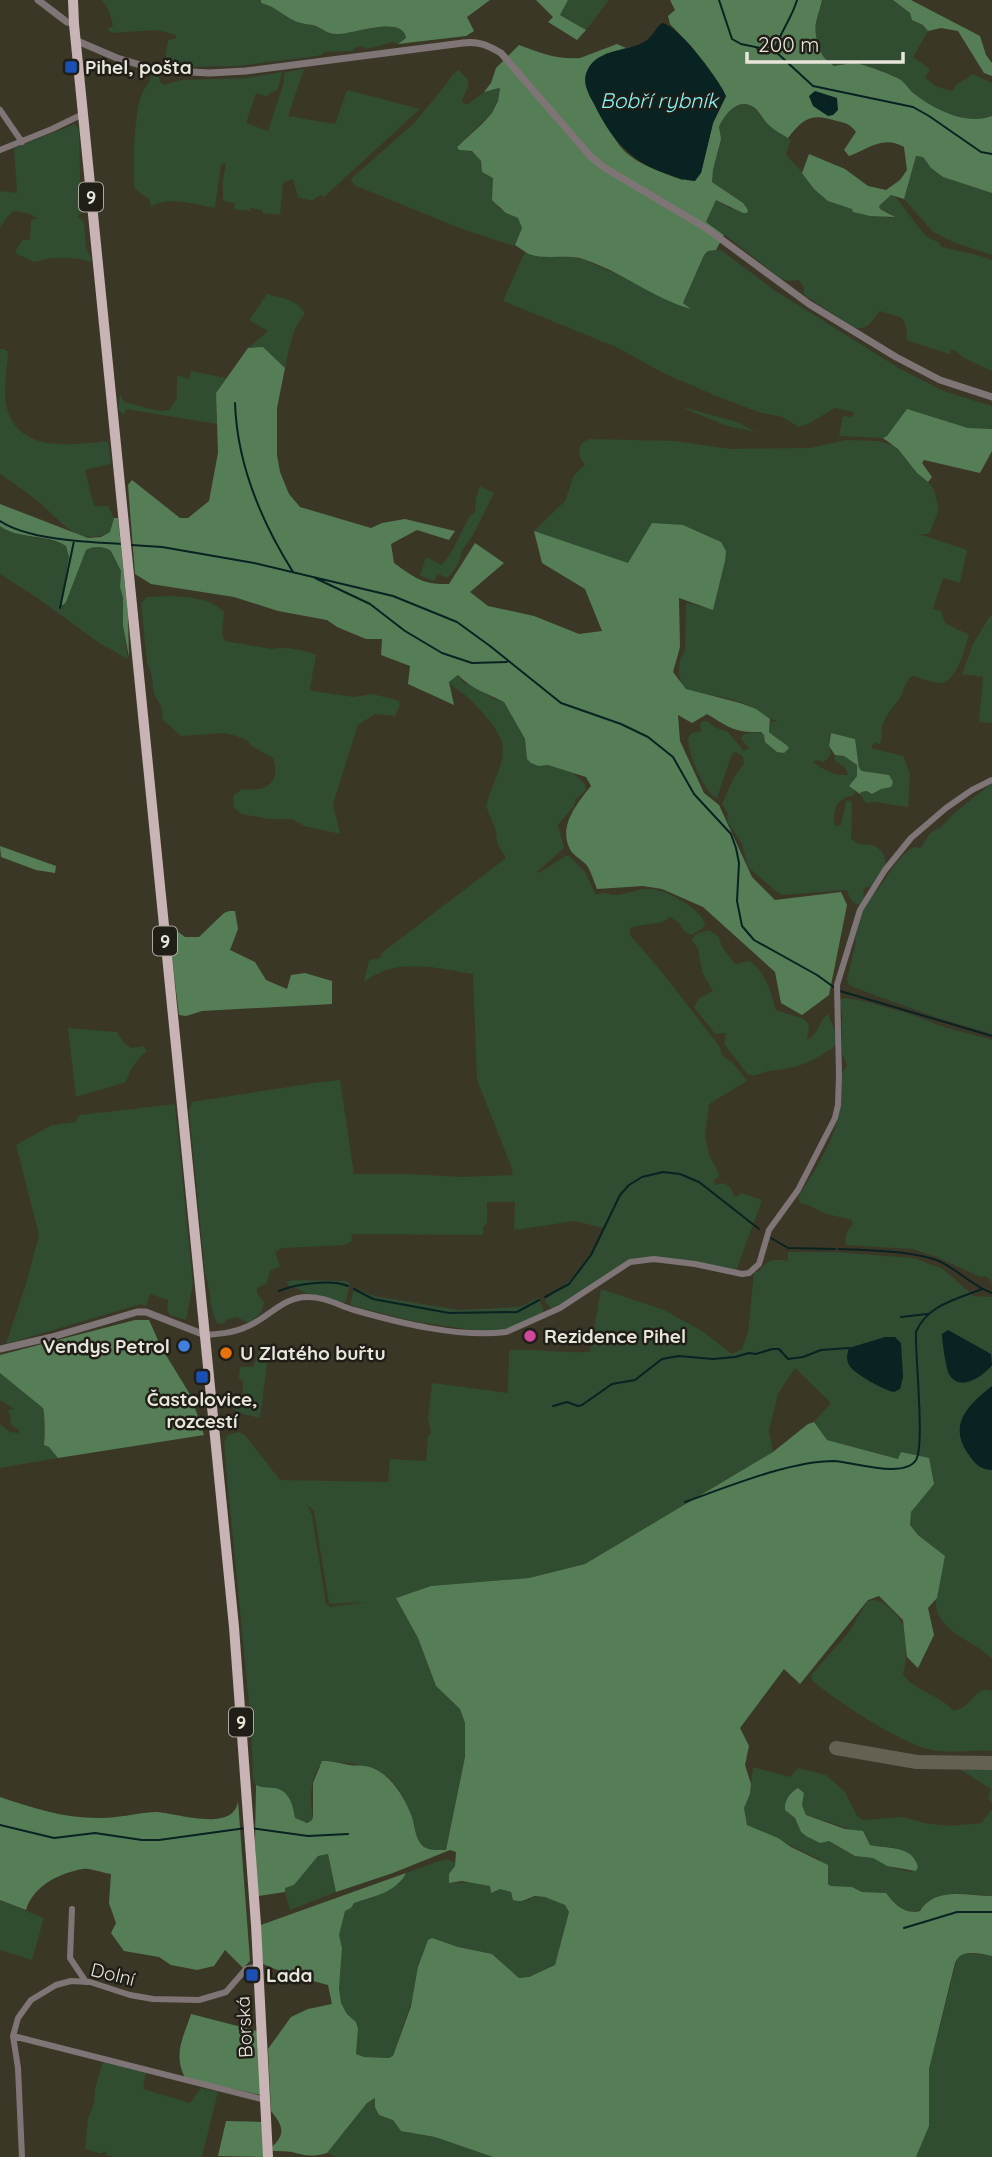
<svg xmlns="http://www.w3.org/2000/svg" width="992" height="2157" font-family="Quicksand,sans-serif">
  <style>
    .green { fill: #304c31; fill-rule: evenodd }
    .forest { fill: #567e56 }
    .water { fill: #092222 }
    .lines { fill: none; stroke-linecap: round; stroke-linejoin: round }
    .stream { stroke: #092222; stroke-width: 2 }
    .taxiway { stroke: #646152; stroke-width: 14 }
    .minor { stroke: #807576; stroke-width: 6 }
    .tertiary { stroke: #807576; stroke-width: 7 }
    .primary { stroke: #c8b3b5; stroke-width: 10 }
    .transit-dot { fill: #1a4fb4; stroke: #201e17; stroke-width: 2.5 }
    .hotel-dot { fill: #d1479c; stroke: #201e17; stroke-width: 2.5 }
    .shop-dot { fill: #3f7fe0; stroke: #201e17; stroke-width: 2.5 }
    .food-dot { fill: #e8710a; stroke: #201e17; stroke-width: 2.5 }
    .labels { text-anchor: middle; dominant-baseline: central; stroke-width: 5; stroke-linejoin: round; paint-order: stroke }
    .shield { fill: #201e17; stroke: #acaaa0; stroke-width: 2 }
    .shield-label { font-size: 18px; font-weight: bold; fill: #e8e6db }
    .poi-label { font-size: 19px; font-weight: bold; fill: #e8e6db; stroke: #201e17; text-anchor: start }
    .street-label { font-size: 19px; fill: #e8e6db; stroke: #201e17 }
    .water-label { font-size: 21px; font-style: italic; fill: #86f9fa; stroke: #201e17 }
  </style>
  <rect width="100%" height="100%" fill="#3b3726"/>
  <path class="green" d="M102,0h159v3l10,2 25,16 19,5 20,8 46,-7h18l5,3 2,8 -8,6 -5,-2 -27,7 -4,-3 -5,1 -5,4 -28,1 -3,3 -11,2 -74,9 -49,1 -23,-2 4,-25 7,-1 1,-4 -19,-5 -45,3 -5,-4 6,-3 -4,-15z
    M568,0h41l-23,30 -26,-15z
    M822,0h71l17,13 3,7 10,5 5,6 -15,26 17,12 -5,9 12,9 16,4 3,-6 17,-11 19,9v33c-26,10 -59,-7 -80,-24 -4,-4 -7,-9 -11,-12 -8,-6 -36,-15 -46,-17 -7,-1 -14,2 -21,3 -10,-7 -13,-11 -16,-22 -6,-20 0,-24 4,-44z
    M304,69l-16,47 47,8 12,-34 73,19 -96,88 -4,-2 -8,6 -14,-4 -5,-18 -10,4 -3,32 -17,-2 -1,-3 -12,-2v3l-16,-2 1,-6 -12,-2v-21l3,-17 -5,1 -6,44c-18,-3 -48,-13 -64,-1l-2,-8 -14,-10c-3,-25 -1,-65 5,-90 2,-9 10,-14 11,-24l8,2 1,5 4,3 17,-5 65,-2 36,-6 -4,17 -12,7 -10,-3 -10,30 22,8 16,-49 -1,-2 2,-8z
    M459,70l9,10v7l-6,13 2,4h4l16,-12 13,-5 3,2 -2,12 -6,12 -35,34 2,3c11,0 23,3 22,16l12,12v13l6,17 19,10 4,10 -8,18 -52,-17 -108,-44 -3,-4 2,-4 60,-53 27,-32 13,-18z
    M743,104c15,1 20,18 32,26 5,4 11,6 16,10l-5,13 1,3 20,21 7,12 38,20 2,3 38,6 -2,-5 -10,-4 -1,-3 12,-11 4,1 26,34 6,7 11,5 4,5c16,5 33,6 50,13v111l-28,-13 -10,-8h-3l-2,4 -40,-13 -3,-3 1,-9 -5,-11 -22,-7c-7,9 -12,19 -25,17l-51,-33v-7l-5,-8 -10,1 -9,-3 -51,-40 -23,-16 10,-22 16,9 11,-6 -31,-21 1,-12 6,-22v-21l8,-17z
    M75,124l4,6 2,83 -4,4 7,4 2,26 6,13 -2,2c-16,-6 -40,-5 -56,0l-19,-9 7,-13h8l1,-20 7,-2 -11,-5 -13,-2 -8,7 -6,10v-37l17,2 -3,-45z
    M916,156l7,1 8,11 12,9 49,16v62l-39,-13 -20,-10 -29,-33z
    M721,250l53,40 123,77 46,24 49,15v23l-24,-1 -47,-13 -38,23 -44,-2 4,-20 8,1 3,-2 -1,-3 -18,-4 -27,16 -9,3 -17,-10 -24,-5 -44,-17 -51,-22 -45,-25 -115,-47 20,-45 3,-4 57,7 100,45 21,-49 4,-4z
    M267,294c15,4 30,5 38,20 -13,14 -16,36 -20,54l-22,-21 -15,1 20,-17 -19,-11z
    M0,349h4l4,3c-1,18 -6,43 0,60 14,41 66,33 100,29l3,23 -26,6 9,36h14l6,12 -4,14c-31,16 -48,-10 -70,-29 -12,-10 -27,-20 -40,-29z
    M191,371l35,7 -10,15 1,31 -91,-15 -3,6 -5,-6 2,-15 4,8 4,1 31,8 10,-1 8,-12v-23l12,4z
    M679,406l58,16 19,10 -29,-6z
    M590,439l85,2 55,8 79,-1 38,-8 31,1 17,5 22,27 14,12 4,8 4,17 -10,24h-10l48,16 -7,33 -17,-5 -10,31 8,2 4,12 24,12c-4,12 -12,48 -29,48 -8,0 -20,-6 -28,-7 -7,6 -8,13 -11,20 -6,10 -16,19 -19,31 -1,6 1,11 -2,17l-5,-1 -3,2v3c11,4 21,4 32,9l6,18 -2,32 -33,-5 -9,1 -6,-9 1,-2 6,-1 5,3 9,-5 6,-1 2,-13 -27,-4 -3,-3 -5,-29 -24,-6 -1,13 2,8 -7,8 -8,-2 -3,2c11,8 21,14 35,13 -1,-9 -8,-10 -14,-15l1,-5 9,1 13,9v11l-7,10 6,6 -3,4c-17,1 -21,16 -18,30l6,-1 5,-24 3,-1 3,3c-1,12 0,24 -1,35 9,9 11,5 21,7 10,3 16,14 12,23 -3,7 -9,12 -13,19h-5l-3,2 1,8 -4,8c-8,-1 -11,-8 -13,-15l-64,5 -5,-2 -30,-26 -6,-23 -14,-22 -1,-10 -5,-8 12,-27 10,-13 -1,-8 -8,-4 -3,2 -13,38 -2,6 -3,-1c-11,-9 -26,-43 -26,-58l3,-6 10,-2 -1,-7 3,-3h4l7,6 14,5 16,19 5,-3 -8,-9 2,-4c7,-3 15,-4 21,0l1,7 22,2 -12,-5 -6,-7 2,-10 7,-1c-13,-3 -23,-13 -36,-18 -17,-7 -38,-8 -56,-14 -10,-12 -9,-27 -1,-39l1,-47 27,6 12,-48 -4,-19 -38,-17 -55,39 -94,-33 31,-30 9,-26 11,-10c-8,-9 -9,-22 5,-26z
    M480,486l14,7 -21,42 -12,17c1,9 -7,19 -13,26l-10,-4 -4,7 -14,-5 6,-19 16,8 10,-14 17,-34 6,-5 1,-15z
    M0,526c20,14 45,8 66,20l3,11 -8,44 6,-3 2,-4 17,-44c7,-4 18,-4 25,1l10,20 -1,16 3,11v28l5,33 -29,-16 -63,-46 -36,-23z
    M169,596c19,1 42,2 55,16l-2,21 3,8 47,8c10,-3 35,1 44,6l-6,34 2,2 42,6 19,-3 26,7 1,4 -5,11 -20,-2 -17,11 -25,79 7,30 -36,-8 -12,-7h-23l-28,-5 -7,-7 -1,-11 9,-7c23,3 40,-5 31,-31l-21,-12 -6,-6 -10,-4 -12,-3 -43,3 -18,-16 -2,-14 -7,-12 -3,-22 -4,-9 -6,-60 6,-6z
    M990,616h2v107l-13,-1 4,-45 -21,-3 11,-30z
    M458,675l6,8 11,3 17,12 12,4 21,37 2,17 46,17 12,11 1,6 -10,9 -2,7 -16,19 6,23 -27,24 2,1 26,-17h4l16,16 11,23c11,-5 12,1 21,0 11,-1 22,-7 33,-6 15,0 52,20 55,35l-3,5 -11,6 -7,-4 -4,-7 -10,-7 -7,5 -32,5 -2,7 32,37 59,76 1,6 3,4 8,5 15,19 -35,21 -3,3 -4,30 4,20 10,19v3l-5,3 1,5 9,-2 7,5 2,6 3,3 5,-4 21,7 -26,71 -105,-11 -10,4 -63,44h-7l-6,-6 1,-3c27,-18 47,-40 57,-71l-28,-7 -61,9 1,-28h-28v21l-4,4v8l-131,-1 -1,8 -7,3 -62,3 -7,4 5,15 -10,3 -3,13 -10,5v5l7,9 -3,11 -10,9h-5l-9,-5 -9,2 -6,5 -5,-1c-8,-16 -6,-33 -12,-50l-16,-162 3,-9 122,-19 26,-3 14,94h55l54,3 50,-2 -2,-9 -34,-86 -4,-106c-37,-6 -77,-17 -109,8l5,-22 11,-2 1,-4 7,-6 118,-90 -9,-15 -1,-12 -10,-25c5,-19 17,-38 17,-58 -1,-17 -26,-42 -38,-53 -5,-4 -12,-8 -16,-13z
    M992,783v251l-54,-16 -64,-23 -25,-10 -2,-6 9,-37 -1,-2c2,-9 3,-18 6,-26 5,-13 14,-21 22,-32 8,-13 17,-27 31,-35l7,1 9,-15 11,-6 17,-17z
    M709,930l9,6 5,12 12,16 14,-3c15,8 23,32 26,48 9,7 34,5 34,19 0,4 -2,8 -2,12 12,-5 11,-19 21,-26 3,8 11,23 7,31 -3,5 -10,7 -14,10 -16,11 -33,14 -52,16 -8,1 -12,6 -21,4l-24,-31 2,-11 -11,1 -21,-27 6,-9 13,-7 -11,-19 -4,-24 -7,-8 5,-6z
    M843,998l16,2 45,12 40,15 48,13v242l-6,-6 -6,1 -43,-20 -26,-8 -65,-4c-2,-9 0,-14 7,-20l-1,-5 -29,-7 -12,-7 -11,-3 -2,-6c16,-25 35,-54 41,-83 3,-15 -3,-37 8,-48l-5,-13v-41l-4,-11z
    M68,1028l49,4 7,11 7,5 13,-2 3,5c-11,9 -16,17 -21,31l-50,15z
    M175,1104l18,180 -7,36 -16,-5 -3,-4 1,-11 -18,-6 -4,12 -5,-2 -135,40 20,-60 13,-49 -23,-90 36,-20 23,-3 5,-7z
    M788,1252h46l79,6 30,11 31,27 18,1v362c-10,-11 -21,-15 -33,-23 -36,-24 -21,-44 -14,-80l-27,-21 -8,-10 1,-13 23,-28 -36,-25 -71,-19 -13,-18 17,-19 -36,-35 -17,26 -9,36 4,22 -188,112 -56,14 -98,8 -34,11 21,41 18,48 24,23 5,14v34l-19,93c-7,0 -16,1 -21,-3 -9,-6 -10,-20 -13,-29 -5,-16 -16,-37 -30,-45 -14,-9 -42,-11 -58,-12 -14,11 -15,40 -11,56l-1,3c-6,3 -12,3 -17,-2l-2,-8 -37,-25 -3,-6 -2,-55 -26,-268 -1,-14 3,-7 11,-3 7,3 35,45 108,2 2,-23 36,2 2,-24 3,-4 -3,-15 4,-35 76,10 1,-43c27,-1 54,3 81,2l11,-63 63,21 38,21 30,23 10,-5 6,-16 6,-61 5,-1c9,-12 14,-12 29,-10zM307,1504l7,7 15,93 37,-2 -36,5 -4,-3 -14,-89z
    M295,1280l52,1 3,3 -4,17 -3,2c-12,-4 -22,-7 -33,-9 -8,-1 -12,-7 -21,-8l-3,-4z
    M354,1288l20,8 85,14 61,-3 18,-9 6,12 -2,3 -28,14 -13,4 -29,-1 -60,-9 -62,-16z
    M260,1348l9,1 -9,69 -22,-5 -6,-6 3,-5 4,1 4,-8v-15l-4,-1 1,-12h13z
    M0,1373l43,34c2,8 2,29 1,38l5,2 9,11 -58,10v-44l10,8 9,1 -1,-4 -5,-2 -3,-4 1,-5 -3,-8 6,-1 -14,-9z
    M873,1600c8,1 14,5 20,11 18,17 15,41 10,64 13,16 36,20 51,36 4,-2 9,-3 12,-6 10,-7 11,-19 26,-14v60c-20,-1 -45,3 -65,-2 -27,-7 -93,-49 -115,-69v-6l37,-42 18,-30z
    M992,1758v46l-4,-6 3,-9 -30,-19 -1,-5 1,-3z
    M753,1767l37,10 8,-9 28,7 19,17 12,24 6,4 40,-3 22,6 24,3 32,-3 11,-14v87c-11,0 -23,-3 -34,-2 -5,0 -10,4 -15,6 -26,13 -37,19 -58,-7l-23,-1 -10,-5 -21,-1 -3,-3 -1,-7 -8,-17 -72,-34 -3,-17 6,-14zM802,1805l4,10c18,6 54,14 64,30 16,3 35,1 46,15l-5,12 -24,-6 -14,-8 -18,-2 -26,-15 -28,-9 -6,-14z
    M255,1842l16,11 57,1 8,38 -46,18 -5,-18 -27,4z
    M445,1859l10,3 -2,21 19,-1 19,4 -1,6 10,-3 11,3 4,9h12c11,-10 26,-1 38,4l4,8 -14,52 -26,12 -10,1 -27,-24 -34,-7 -42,41 -23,68 -4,2 -25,-1 -8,-3 2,-25 -2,-7 -9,-8 -6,-11 -2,-15 3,-40 -3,-13 5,-24 7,-3 3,-5 18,-5 14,-7 11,-7 9,-11z
    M0,1900l44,18 -12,42 -32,-10z
    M968,1953l24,3v201h-76l13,-32v-56l28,-111 3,-3z
    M106,2062l40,9 -3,18 47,14 11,-15 17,4 -16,65h-89l-7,-2v-3l-2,-1 -2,3 -17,-5 3,-31 6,-14 1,-15 7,-25z
    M376,2098l25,33 34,6 58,20h-157l-9,-4 40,-50z"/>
  <path class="forest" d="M261,0h229l-23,17 7,14 -8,5 -68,8 8,-6c-3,-24 -55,-3 -70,-4 -7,0 -14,-5 -20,-8 -7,-2 -15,-2 -21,-5 -13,-6 -20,-15 -34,-18z
    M536,0h32l-8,15 26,15 -9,10 -29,-18 5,-5z
    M670,0h152c-4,19 -10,24 -4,44 3,11 6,15 16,22 7,-1 14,-3 21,-3 5,0 41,13 46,17 4,3 7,8 11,12 21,17 54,34 80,24v77l-49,-16 -12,-9 -8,-11 -7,-1 -12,43 -13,-4 -12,11 1,3 15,8 -25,-1 -17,-4 -1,-3 -24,-8 -14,-12 -12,-16 7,-19 36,15 23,17 18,4 14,-10 7,-10 -3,-23c-22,-12 -35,2 -55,9l-5,-6 12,-18c-6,-8 -10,-9 -19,-11 -25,-8 -33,-4 -49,17 -6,-4 -13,-7 -18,-12 -6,-5 -9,-12 -14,-17 -16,-14 -31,4 -37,18l2,12 -8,31 -1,12 31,21 5,7 -1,3h-4l-27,-13 -10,22 18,13 -8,15 -8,1 -4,4 -21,48 8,6c-39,-11 -70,-38 -108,-50 -17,-5 -39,1 -54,-5 -4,-2 -9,-6 -14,-9l7,-17 -4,-10 -12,-5 -14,-13 1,-22 -11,-6 -1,-11 -9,-10 -13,-1 -2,-3 26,-24 9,-10 6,-12 2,-12 -1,-1 -15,4 7,-9 5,-15 23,-23c21,8 39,15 61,13l37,-14 9,4 -21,6 -16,41c10,15 18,32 28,47 13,21 43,29 65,38l19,-7 12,-50 13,-27 -3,-6 -32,-44 -21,-22 -2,-8 7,-6z
    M893,0h18l69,36 6,19 6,8v13l-8,-3 -26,-42 -17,-3 -13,3 -5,-6 -11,-5 -2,-7z
    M263,347l22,21 -8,40v47l3,17 9,22 11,13 71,21 11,-5 23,-4 50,12 -6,9 -32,-10 -26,14 3,19c21,15 29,22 55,21l26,-41 29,20 -34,29 18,14 46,10 45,18 23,-3 -17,-42 -43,-26 -8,-32 94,32 24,-40 31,2 38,17 5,9 -1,10 -12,49 -34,-12 1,49 -7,25 13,17 54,14 16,6 14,10 -1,13c6,6 17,11 20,16l-5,5 -7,-1 -12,-10 -1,-7 -3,-3c-27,1 -32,-5 -54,-18l-15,9 -14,-8 2,26 24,52 15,12 33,72 23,23 66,-8 6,13 -18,90 -27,20 -21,-12 -6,-31 -72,-65 -41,-18 -19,-3 -46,3c-3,-7 -5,-15 -9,-22 -4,-7 -16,-11 -19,-20 -10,-22 9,-45 22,-61l-5,-9 -38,-12 -10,1 -7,-3 -4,-4 -2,-20 -21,-37c-16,-8 -34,-14 -46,-27l-9,7 5,23 -46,-21 2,-18 -29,-11 1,-16h-16l-29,-12 -10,-7 -49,-9 -44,-14 -83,-13 -16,-10 -7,-89 4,-5 48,38h8l21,-17 9,-48 -2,-60 32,-45z
    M907,409l61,19 24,1v22l-12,22 -56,-13 -2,3 10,14 -4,5 -11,-9 -19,-24 -15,-11 4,-2z
    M0,504l88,34 13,-1 9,-5 4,-14h4l10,97 1,42 -6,-31v-28l-3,-11 1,-16 -10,-20c-7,-5 -18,-5 -25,-1l-20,52 -3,3 -2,-1 8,-47 -3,-11c-20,-13 -47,-6 -66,-20z
    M831,733l24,6 4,29 3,3 27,4 4,7 -2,5 -10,2 -9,5 -5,-3 -6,1 -1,2 -11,-8 8,-10v-11l-13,-9 -9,-1 -6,-9z
    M0,846l56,20 -1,7 -19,-3 -35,-13z
    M229,911h6l3,18 -8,21 25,12 11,18 21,9 4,-14 14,-2 27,8v23l-130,7 -16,5 -7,-1 -10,-83 8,-1 8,6h14l25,-24z
    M135,1320h14l12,27 30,49 13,39 -146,23 -9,-11 -5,-2c1,-9 1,-30 -1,-37l-43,-35v-18z
    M814,1422l13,18 71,19 3,-7 28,6 5,26 -23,28 -1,13 8,10 27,21 -8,42 -9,10 6,27 -16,33 -11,-11 -4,-37 -24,-24 -11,4 -68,84 -16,-15 -44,59 9,18 -4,19 6,19 -1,10 -6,14 3,17 31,13 13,9 37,18v19l3,2 21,1 10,5 24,1c8,11 19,22 34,18 16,-25 47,-15 72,-15v60c-13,-2 -31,-8 -37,7l-26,106v57l-13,31h-423l-58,-20 -34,-6 -8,-11 -14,-5 -4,-8v-9l-8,5 -40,50c-15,4 -21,3 -35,-1 -6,-1 -13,-1 -19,-1l-1,-4c15,-14 10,-22 -1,-36l-3,-62 23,-32 17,-8 24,-5 -4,-19 -41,-11 -24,-10 -5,-38 148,-53c-9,19 -34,24 -52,30l-3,5 -6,3 -6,24 3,13 -3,40 2,15 6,11 9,8 2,7 -2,25 8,3 25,1 4,-2 18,-50 7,-39 10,-27 4,-2 26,9 34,7 27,24 10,-1 26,-12 14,-53 -4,-7 -20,-8 -10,-1c-9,3 -12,7 -22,4l-2,-8 -11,-3 -9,4 -1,-7 -28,-5 -13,2v-9l6,-8 1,-14 -6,-2 -57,23 -57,19 -8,-38 -10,2 -24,29 -9,3v4l-27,4 -3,-54 1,-57c6,3 10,2 17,3 16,1 20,17 22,30l12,5 5,-3 1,-3v-34l9,-22c10,0 17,2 27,4 5,1 11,0 16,1 24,4 39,30 47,51 3,9 3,23 12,30 6,4 15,3 22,3l19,-93v-34l-5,-14 -24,-23 -18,-48 -22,-40 35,-12 98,-8 56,-14 188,-112 35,-28z
    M798,1788l6,5 -2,12 4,10 39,14 18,2 7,14c18,4 43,0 48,22l-2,4 -29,-5 -14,-8 -18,-2 -26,-15 -9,2 -14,-7 -5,-4 -6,-14 -10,-8c-1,-10 5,-17 13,-22z
    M0,1797c33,11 66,22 101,21 18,0 36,-5 54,-6 19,0 79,22 83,-11l12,160 -7,7 -18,-18 -11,16 -17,4 -26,-5 -12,-8 -35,-6 -13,-18 5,-10 -7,-20 2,-29c-9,-1 -20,-6 -28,-5 -24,4 -50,17 -57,41l-26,-10z
    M191,2014l66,17 4,64 -76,-17c-12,-25 -2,-39 6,-64z
    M226,2121l38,1 1,35 -47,-1z"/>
  <path class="water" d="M662,23c16,2 58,57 64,73l-13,27 -12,50 -6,8c-13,-1 -23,-5 -36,-10 -32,-13 -50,-36 -65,-67 -6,-12 -13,-22 -6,-35 10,-20 38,-17 56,-27 8,-4 11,-14 18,-19z
    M815,91l22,7 1,12 -5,5 -5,1 -15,-10 -4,-10z
    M948,1330l43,24 1,11c-8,11 -33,28 -43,9 -3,-6 -7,-33 -7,-40z
    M885,1337h10l6,6 2,34 -3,12 -6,3c-10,-2 -40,-18 -45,-27 -3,-6 -2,-11 0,-17z
    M992,1386v84h-1c-11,-1 -16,-6 -22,-15 -22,-30 -1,-50 23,-69z"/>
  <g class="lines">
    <path class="stream" d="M719,0l13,39 9,5 34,7 38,35 100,21 16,9 52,36 11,2
      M775,50c5,-18 17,-32 22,-50
      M235,403c2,61 26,118 58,169
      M0,521c29,19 87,21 122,23
      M131,545l31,2 92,16 139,33 64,26 33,24 71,57 60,21 27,13 25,20 21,37 37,40 5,14 3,15 -2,38 5,25 12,14 63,35 18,13
      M315,578l55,26 35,27 37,22 30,10 35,-1
      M60,608l14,-67
      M840,991l152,45
      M771,1238l17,10 47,1
      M839,1249c28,1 77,2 102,13 18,9 32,24 51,31
      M354,1289l19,10 76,14 68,-1 22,-12
      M279,1291c16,-7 52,-12 69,-5
      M545,1297l24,-13 22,-29 29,-60 9,-10 13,-8 21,-5 17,2 19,8 60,47
      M901,1317l26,-3
      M553,1406l14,-4 11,4 4,-1 30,-21 23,-4 27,-21 17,-3 34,3 22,-2 14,-4 7,1 16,-5h7l9,10 15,-2 18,-7 28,-2
      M685,1502c42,-15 105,-41 149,-41 20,1 70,18 82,-1 9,-15 -1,-104 0,-128 11,-27 41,-33 66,-43
      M0,1825l54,13 41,-5 47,7h17l87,-12
      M251,1828l57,8 40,-2
      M904,1928l53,-16h35"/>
    <path class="taxiway" d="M836,1748l81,14 75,1"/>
    <path class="minor" d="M0,110l22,32
      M0,150l52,-21 31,-15
      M205,1335c14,-1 28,-2 41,-8 21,-8 38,-31 62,-30 17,0 30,8 46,13 46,13 105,28 152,22l54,-24 70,-46 24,-3 41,5 47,10 7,-1 10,-9 10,-34 29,-40 37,-72 3,-13 1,-30 -2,-90 23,-75 25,-40 26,-32 35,-30 26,-18 20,-10
      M72,1909l-2,49 16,24
      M13,2036l252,64
      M22,2157l-4,-89 -5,-32 5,-18 13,-18 25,-15 15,-4 19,1 40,13 23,4 46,1 27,-8 20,-23 12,-3"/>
    <path class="tertiary" d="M38,0l29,22 7,2
      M75,40l42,18 40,12 52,3 37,-2 217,-28c16,-2 24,2 38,10l90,104 14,11 101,60 103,76 87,53 44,23 52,17
      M0,1349l52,-12 85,-25h9l59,23"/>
    <path class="primary" d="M73,0l1,24 160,1603 22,298 12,232"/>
  </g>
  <g class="transit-dot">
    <rect x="64" y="60" width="14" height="14" rx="3.5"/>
    <rect x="195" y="1370" width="14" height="14" rx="3.5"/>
    <rect x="245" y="1968" width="14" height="14" rx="3.5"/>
  </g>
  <circle class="hotel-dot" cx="530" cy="1336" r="7"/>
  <circle class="shop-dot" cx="184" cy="1346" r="7"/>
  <circle class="food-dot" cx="226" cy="1353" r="7"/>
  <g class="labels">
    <g class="shield">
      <rect x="79" y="182.5" width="24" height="29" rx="5"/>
      <rect x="153" y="926.5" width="24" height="29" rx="5"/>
      <rect x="229" y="1707.5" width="24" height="29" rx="5"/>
    </g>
    <g class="shield-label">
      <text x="91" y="197">9</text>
      <text x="165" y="941">9</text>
      <text x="241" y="1722">9</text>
    </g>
    <g class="poi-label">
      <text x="85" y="67">Pihel, pošta</text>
      <text x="544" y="1336">Rezidence Pihel</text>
      <text x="170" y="1346" text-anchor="end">Vendys Petrol</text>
      <text x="240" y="1353">U Zlatého buřtu</text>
      <text x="202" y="1399" text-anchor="middle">Častolovice,<tspan x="202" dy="22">rozcestí</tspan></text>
      <text x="266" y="1975">Lada</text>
    </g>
    <g class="street-label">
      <text transform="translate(113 1974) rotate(14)">Dolní</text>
      <text transform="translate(244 2027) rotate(-93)">Borská</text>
    </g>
    <g class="water-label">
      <text x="659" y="100">Bobří rybník</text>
    </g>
  </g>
  <path d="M747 52v10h156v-10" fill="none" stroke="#e8e6db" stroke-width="3.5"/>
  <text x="758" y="52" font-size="21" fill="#e8e6db" stroke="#201e17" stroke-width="5" paint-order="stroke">200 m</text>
</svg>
